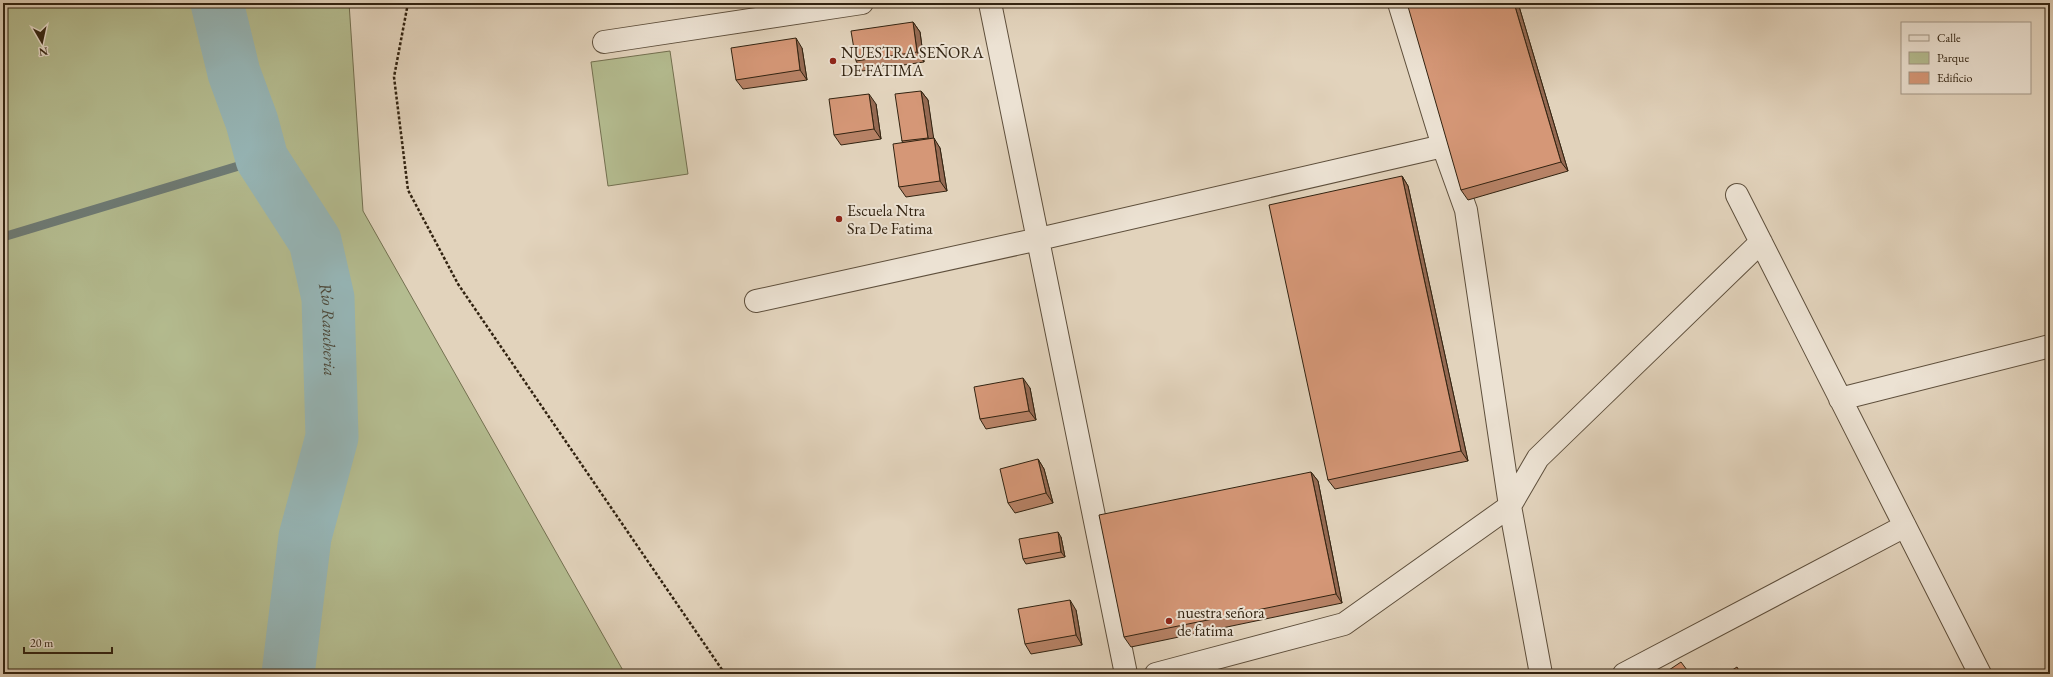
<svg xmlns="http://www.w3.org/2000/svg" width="2053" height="677" font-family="'EB Garamond',serif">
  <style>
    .green { fill: #b4bc90; stroke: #737050 }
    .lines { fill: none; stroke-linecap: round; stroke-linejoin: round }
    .stream { stroke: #6e7b75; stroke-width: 9 }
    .river { stroke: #96b6b7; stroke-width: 53 }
    .street-casing { stroke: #5e4f3c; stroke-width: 24 }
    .path { stroke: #322311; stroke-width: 2.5; stroke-dasharray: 3 2; stroke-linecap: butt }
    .street { stroke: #ece2d3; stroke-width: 22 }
    .wall { fill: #b78266; stroke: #322311 }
    .shaded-wall { fill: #956a53; stroke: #322311 }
    .building { fill: #d59777; stroke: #322311 }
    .poi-dot { fill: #8f2418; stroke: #ece2d3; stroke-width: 1.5 }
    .labels { text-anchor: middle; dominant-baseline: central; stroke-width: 4; stroke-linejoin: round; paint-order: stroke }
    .poi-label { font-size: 16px; fill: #322311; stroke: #ece2d3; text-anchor: start }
    .water-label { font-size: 17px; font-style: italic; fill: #4b483a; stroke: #ece2d3 }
  </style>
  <rect width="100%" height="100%" fill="#e2d3bc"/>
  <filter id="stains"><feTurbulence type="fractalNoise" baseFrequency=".005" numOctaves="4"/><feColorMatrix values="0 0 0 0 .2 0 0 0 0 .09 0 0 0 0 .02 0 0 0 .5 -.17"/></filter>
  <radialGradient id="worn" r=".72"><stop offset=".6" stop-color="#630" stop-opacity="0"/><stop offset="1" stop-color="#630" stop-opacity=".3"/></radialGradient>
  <path class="green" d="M3,3h346l14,208 262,463h-622z
    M670,51l18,123 -80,12 -17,-124z"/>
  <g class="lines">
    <path class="stream" d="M3,237l259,-78"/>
    <path class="river" id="s1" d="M217,3l17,70 18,49 10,37 53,82 13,57 4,139 -27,100 -17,137"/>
    <defs>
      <path id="street" d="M990,3l136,671
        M1399,3l44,143 23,64 44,296 31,168
        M604,42l258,-39
        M1737,195l243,479
        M756,301l283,-62 404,-93
        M1840,399l210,-53
        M1156,674l188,-50 166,-118 28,-48 223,-216
        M1624,674l281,-148"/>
    </defs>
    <use href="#street" class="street-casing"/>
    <path class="path" d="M408,3l-14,74 14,113 50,94 267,390"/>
    <use href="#street" class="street"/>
  </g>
  <path class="wall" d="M1518,3l50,168 -100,29 -7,-10z
    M913,22l7,10 4,30 -62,9 -6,-10z
    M802,48l5,32 -64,9 -7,-9z
    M921,91l7,9 5,38 7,10 7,43 -41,6 -7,-10 4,-44 -1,-2z
    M876,104l5,35 -40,6 -7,-10z
    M1402,176l6,10 60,275 -133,28 -7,-9z
    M1030,388l6,32 -50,9 -6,-10z
    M1038,459l6,10 9,34 -38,10 -7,-10z
    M1311,472l7,9 24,122 -211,44 -7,-10z
    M1061,537l4,20 -39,7 -3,-5z
    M1076,610l6,35 -51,9 -6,-10z"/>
  <path class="shaded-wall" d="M1514,3h4l50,168 -7,-9z
    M913,22l7,10 4,30 -7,-10z
    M796,38l6,10 5,32 -7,-10z
    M921,91l7,9 7,47 -7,-9z
    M869,94l7,10 5,35 -7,-10z
    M934,138l6,10 7,43 -7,-10z
    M1402,176l6,10 60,275 -7,-10z
    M1023,378l7,10 6,32 -7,-9z
    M1038,459l6,10 9,34 -7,-10z
    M1311,472l7,9 24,122 -6,-9z
    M1058,532l3,5 4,20 -4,-5z
    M1070,600l6,10 6,35 -6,-10z"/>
  <path class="building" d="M1407,3h107l47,159 -100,28z
    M913,22l4,30 -61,9 -5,-30z
    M796,38l4,32 -64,10 -5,-32z
    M921,91l7,47 -26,3 -7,-47z
    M869,94l5,35 -40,6 -5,-36z
    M934,138l6,43 -41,6 -6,-43z
    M1402,176l59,275 -133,29 -59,-275z
    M1023,378l6,33 -49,8 -6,-32z
    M1038,459l8,34 -38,10 -8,-34z
    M1311,472l25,122 -212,43 -25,-122z
    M1058,532l3,20 -38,7 -4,-20z
    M1070,600l6,35 -51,9 -7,-35z
    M1681,662l9,12h-27z
    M1737,667l4,7h-15z
    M1351,671l1,3h-9z"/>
  <g class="poi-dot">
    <circle cx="833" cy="61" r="4"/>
    <circle cx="839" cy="219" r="4"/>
    <circle cx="1169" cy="621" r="4"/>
  </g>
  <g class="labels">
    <g class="poi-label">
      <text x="841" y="52">NUESTRA SEÑORA<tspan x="841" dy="18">DE FATIMA</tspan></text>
      <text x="847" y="210">Escuela Ntra<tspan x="847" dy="18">Sra De Fatima</tspan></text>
      <text x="1177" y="612">nuestra señora<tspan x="1177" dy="18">de fatima</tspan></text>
    </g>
    <g class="water-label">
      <text stroke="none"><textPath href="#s1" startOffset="350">Río Rancheria</textPath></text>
    </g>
  </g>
  <rect width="2053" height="677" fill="none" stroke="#e2d3bc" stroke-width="16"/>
  <rect x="4" y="4" width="2045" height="669" fill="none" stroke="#322311" stroke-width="2"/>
  <rect x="8" y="8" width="2037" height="661" fill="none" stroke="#322311"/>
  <rect x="1901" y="22" width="130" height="72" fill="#ece2d3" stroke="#a29685"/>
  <rect x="1909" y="35" width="20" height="6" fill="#ece2d3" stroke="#a29685"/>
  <text x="1937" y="42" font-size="12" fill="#322311">Calle</text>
  <rect x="1909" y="52" width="20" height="12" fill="#b4bc90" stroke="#a29685"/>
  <text x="1937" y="62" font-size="12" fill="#322311">Parque</text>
  <rect x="1909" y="72" width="20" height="12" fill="#d59777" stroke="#a29685"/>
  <text x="1937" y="82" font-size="12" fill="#322311">Edificio</text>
  <g transform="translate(42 42) rotate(171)" stroke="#ece2d3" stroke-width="3" paint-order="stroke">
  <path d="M0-3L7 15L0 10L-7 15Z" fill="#322311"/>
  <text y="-6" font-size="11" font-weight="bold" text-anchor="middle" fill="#322311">N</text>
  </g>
  <path d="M24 647v6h88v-6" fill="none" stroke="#322311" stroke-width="2"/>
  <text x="30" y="647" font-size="12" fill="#322311" stroke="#ece2d3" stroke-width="3" paint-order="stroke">20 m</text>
  <rect width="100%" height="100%" filter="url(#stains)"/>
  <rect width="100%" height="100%" fill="url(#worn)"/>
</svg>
